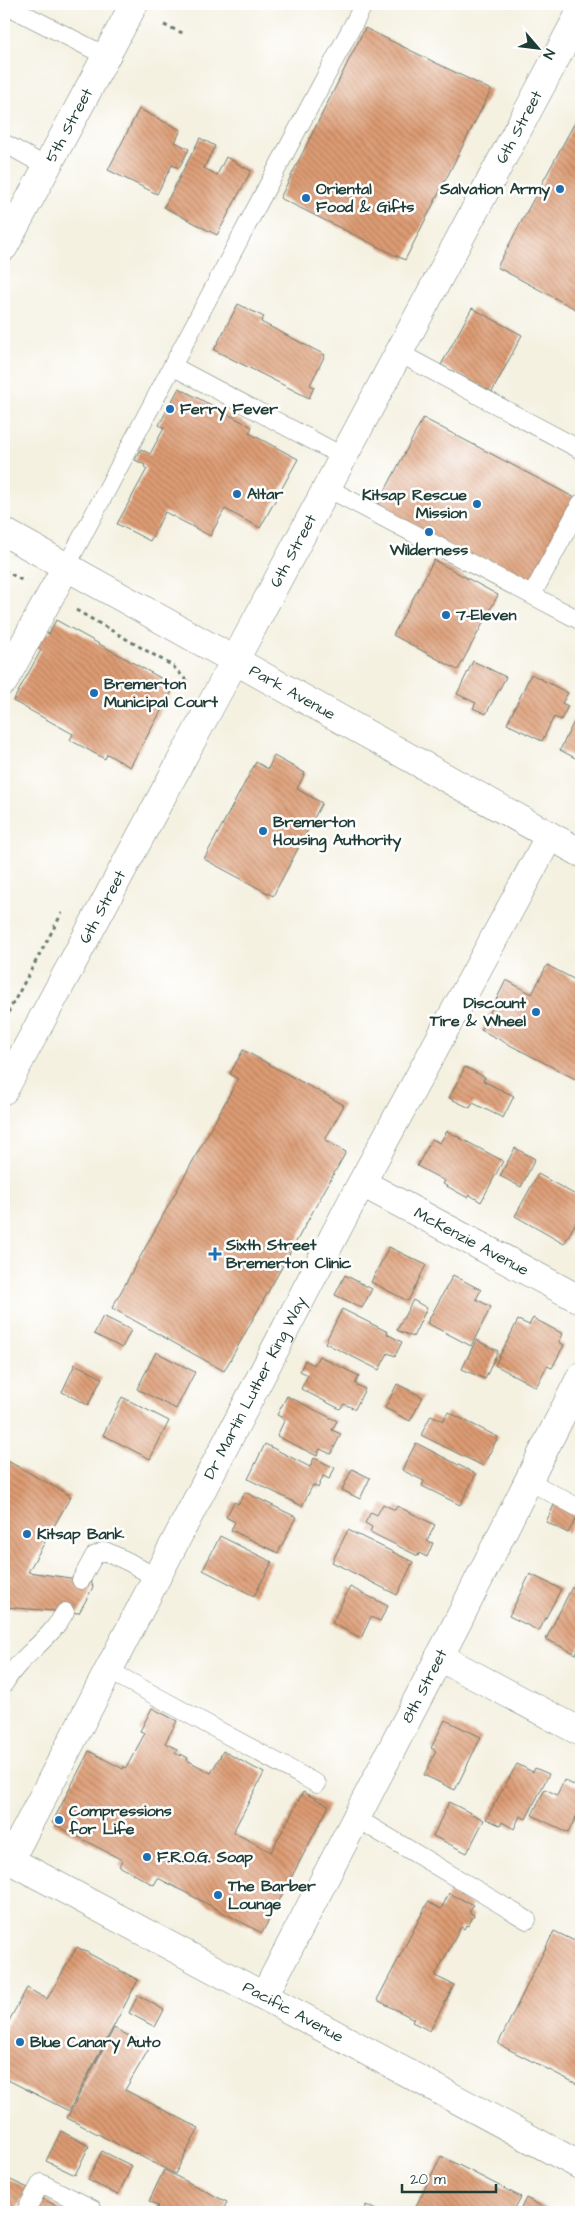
<svg xmlns="http://www.w3.org/2000/svg" width="585" height="2216" font-family="'Architects Daughter',sans-serif">
  <style>
    .building { fill: url(#building-back-hatch) }
    .lines { fill: none; stroke-linecap: round; stroke-linejoin: round }
    .lane-casing { stroke: #6a7c71; stroke-width: 19 }
    .street-casing { stroke: #6a7c71; stroke-width: 29 }
    .secondary-casing { stroke: #6a7c71; stroke-width: 29 }
    .path { stroke: #6a7c71; stroke-width: 3; stroke-dasharray: 4 4; stroke-linecap: butt }
    .lane { stroke: #fff; stroke-width: 18 }
    .street { stroke: #fff; stroke-width: 28 }
    .secondary { stroke: #fff; stroke-width: 28 }
    .poi-dot { fill: #1f6fb2; stroke: #fff; stroke-width: 2 }
    .labels { text-anchor: middle; dominant-baseline: central; stroke-width: 5; stroke-linejoin: round; paint-order: stroke }
    .street-label { font-size: 16px; fill: #1f3d34; stroke: #fff }
    .poi-label { font-size: 16px; font-weight: bold; fill: #1f3d34; stroke: #fff; text-anchor: start }
  </style>
  <defs>
    <pattern id="building-back-hatch" width="6" height="6" patternUnits="userSpaceOnUse" patternTransform="scale(1.25)"><rect width="6" height="6" fill="#dd9b73"/><path d="M-1 5l2 2M0 0l6 6M5-1l2 2" fill="none" stroke="#b3805f"/></pattern>
  </defs>
  <rect width="100%" height="100%" fill="#fff"/>
  <filter id="ink" filterUnits="userSpaceOnUse"><feTurbulence type="fractalNoise" baseFrequency=".02" numOctaves="2"/><feDisplacementMap in="SourceGraphic" scale="10" xChannelSelector="R" yChannelSelector="G"/><feConvolveMatrix kernelMatrix="1 2 1 2 8 2 1 2 1" color-interpolation-filters="sRGB"/></filter>
  <filter id="wash" filterUnits="userSpaceOnUse"><feTurbulence type="fractalNoise" baseFrequency=".0096" numOctaves="4" result="noise"/><feDisplacementMap in="SourceGraphic" scale="20" xChannelSelector="R" yChannelSelector="G"/><feGaussianBlur stdDeviation="1.12" result="paint"/><feColorMatrix in="noise" values="0 0 0 0 0 0 0 0 0 0 0 0 0 0 0 0 0 1.4 0 .05"/><feComposite in="paint" operator="in"/></filter>
  <g filter="url(#wash)">
    <rect width="100%" height="100%" fill="#f4f1e1"/>
    <g id="blocks">
      <path class="building" d="M365,28l126,62 -86,170 -125,-62z
        M139,109l42,21 -6,12 14,7 -10,19 -7,-3 -15,29 -49,-24z
        M581,111v201l-84,-45z
        M200,138l15,8 -11,22 13,7 9,-18 25,14 -34,64 -53,-28z
        M238,304l26,13 -3,5 64,33 -15,30 4,2 -5,11 -95,-48z
        M472,308l50,27 -30,57 -51,-27z
        M179,388l73,39 -3,6 49,26 -38,69 -35,-19 -15,27 -45,-24 -15,29 -33,-17 30,-55 -3,-2 1,-2 -10,-5 6,-11 9,5 14,-26 -5,-3z
        M423,418l156,82 -47,89 -156,-81z
        M434,560l64,35 -40,75 -65,-35z
        M56,620l119,66 -45,81 -23,-13 -2,5 -35,-19 3,-6 -60,-33 28,-51 -12,-7 8,-16 12,7z
        M473,661l33,16 -20,37 -13,-6 3,-5 -19,-9z
        M531,674l37,19 -6,10 6,3 -7,14 -7,-3 -12,24 -35,-17z
        M581,707v54l-21,-11z
        M274,756l31,17 -8,16 25,14 -49,93 -69,-37 52,-97 12,7z
        M547,965l34,18v99l-100,-52 25,-50 26,14z
        M243,1050l101,55 -19,35 21,12 -122,219 -112,-63 126,-229 -8,-5z
        M465,1067l20,10 -2,4 31,15 -11,22 -30,-15 -3,5 -21,-10z
        M447,1131l56,30 -22,41 -11,-7 -2,3 -25,-14 2,-3 -28,-15 15,-27 8,4z
        M515,1148l20,11 -14,28 -21,-11z
        M538,1174l43,24v15l-17,31 -49,-28z
        M389,1247l37,18 -18,36 -37,-19z
        M345,1275l27,14 -10,19 -27,-13z
        M453,1275l28,15 -5,9 15,8 -20,39 -44,-23z
        M413,1300l14,8 -14,29 -16,-7z
        M342,1309l46,23 -1,2 15,8 -7,14 -7,-3 -9,17 -54,-27z
        M103,1316l28,14 -9,18 -28,-14z
        M533,1318l30,16 -4,8 5,3 -12,23 -5,-2 -11,21 -41,-22 23,-45 11,5z
        M476,1340l22,11 -13,28 -23,-10z
        M156,1352l39,20 -19,37 -39,-20z
        M319,1356l40,20 -4,8 10,5 -10,20 -11,-5 -4,5 -39,-20 7,-14 -8,-4 5,-11 9,5z
        M75,1364l27,14 -14,27 -26,-13z
        M397,1384l26,13 -13,24 -25,-13z
        M287,1396l50,25 -5,9 9,4 -10,20 -11,-5 -3,7 -40,-20 8,-17 -8,-4z
        M122,1397l47,24 -19,38 -47,-24z
        M448,1412l50,25 -15,29 -62,-31 10,-20 12,6z
        M416,1443l60,31 -16,31 -38,-19 2,-5 -22,-11z
        M265,1444l45,23 4,-9 21,10 -6,11 -6,-3 -5,12 -5,-3 -11,21 -54,-27z
        M4,1459l67,37 -43,76 63,9 2,6 -14,26 -75,-6z
        M352,1469l18,9 -10,21 -18,-9z
        M245,1492l51,25 -18,36 -47,-23 4,-8 -9,-5 8,-15 4,2z
        M555,1503l23,12 -10,18 -22,-11z
        M383,1504l12,6 2,-4 38,19 -8,16 6,2 -6,14 -8,-4 -1,3 -48,-24 2,-5 -7,-4 6,-11 6,3z
        M348,1530l65,32 -16,33 -65,-33z
        M220,1536l52,26 -18,34 -51,-26z
        M530,1574l31,15 -22,42 -30,-15z
        M350,1587l38,19 -8,15 -9,-4 -10,21 -29,-15z
        M572,1587l9,4v52l-5,11 -30,-15z
        M152,1708l25,13 -12,22 12,6 -2,4 5,3 1,-2 7,4 -1,2 24,13 12,-22 41,22 -31,59 38,20 32,-60 26,14 -67,127 -104,-55 -4,7 -35,-19 3,-6 -70,-37 37,-72 34,18 1,-3 2,2 19,-35 -5,-2z
        M445,1720l36,17 -26,53 -31,-15 12,-24 -5,-3z
        M517,1764l16,8 2,-4 14,6 -23,45 -6,-3 -6,13 -12,-7 -2,3 -14,-6z
        M564,1780l17,9v18l-13,26 -36,-18 13,-26 12,6z
        M449,1802l35,18 -17,33 -34,-17z
        M449,1893l24,12 -4,7 5,3 -6,11 -2,-1 -2,4 -3,-2 -26,49 19,9 -24,46 -18,-9 2,-3 -37,-19 51,-98 13,7z
        M554,1931l27,13v142l-83,-42z
        M77,1947l61,33 -69,131 -65,-33v-48l23,-42 20,11z
        M138,1995l26,15 -9,17 -26,-14z
        M114,2028l36,19 -25,43 74,38 -24,46 -108,-56z
        M61,2131l28,15 -14,29 -29,-14z
        M102,2151l30,15 -14,29 -30,-15z
        M441,2156l80,41 -8,15h-100z
        M164,2170l63,32 -5,10h-67l3,-6 -9,-5z
        M4,2177l24,11 -13,24h-11z
        M41,2198l27,14h-35z
        M526,2198l27,14h-34z
        M366,2205l14,7h-18z"/>
    </g>
  </g>
  <g filter="url(#ink)">
    <use href="#blocks" fill-opacity="0" stroke="#6a7c71" stroke-width="1"/>
    <g class="lines">
      <defs>
        <path id="lane" d="M4,4l102,52
          M4,143l43,24
          M399,353l182,97
          M172,366l172,91
          M327,488l254,133
          M67,565l297,-561
          M532,595l49,-92
          M529,1481l52,28
          M81,1580l13,-24 11,-5 24,11 27,16
          M108,1670l209,114
          M4,1684c16,-29 45,-42 61,-72
          M356,1818l171,102
          M25,2212l16,-29 52,26"/>
        <g id="street">
          <path id="s1" d="M4,247l130,-243"/>
          <path id="s2" d="M4,532l577,321"/>
          <path d="M4,681l63,-116"/>
          <path id="s3" d="M362,1183l219,117"/>
          <path d="M439,1657l142,75"/>
          <path id="s4" d="M10,1860l344,-663 195,-360"/>
          <path id="s5" d="M264,1996l193,-373 124,-247"/>
        </g>
        <g id="secondary">
          <path id="s6" d="M4,1090l214,-398 363,-681"/>
          <path id="s7" d="M4,1857l577,309"/>
        </g>
      </defs>
      <use href="#lane" class="lane-casing"/>
      <use href="#street" class="street-casing"/>
      <use href="#secondary" class="secondary-casing"/>
      <path class="path" d="M164,25l21,9
        M4,570l21,12
        M76,610l97,56 13,14 -3,10
        M4,1020l58,-107"/>
      <use href="#lane" class="lane"/>
      <use href="#street" class="street"/>
      <use href="#secondary" class="secondary"/>
    </g>
  </g>
  <g class="poi-dot">
    <circle cx="560" cy="189" r="5"/>
    <circle cx="306" cy="198" r="5"/>
    <circle cx="170" cy="409" r="5"/>
    <circle cx="237" cy="494" r="5"/>
    <circle cx="477" cy="504" r="5"/>
    <circle cx="429" cy="532" r="5"/>
    <circle cx="446" cy="615" r="5"/>
    <circle cx="94" cy="693" r="5"/>
    <circle cx="263" cy="831" r="5"/>
    <circle cx="536" cy="1012" r="5"/>
    <path d="M212.5 1246.5h5v5h5v5h-5v5h-5v-5h-5v-5h5z"/>
    <circle cx="27" cy="1534" r="5"/>
    <circle cx="59" cy="1820" r="5"/>
    <circle cx="147" cy="1857" r="5"/>
    <circle cx="218" cy="1895" r="5"/>
    <circle cx="20" cy="2042" r="5"/>
  </g>
  <g class="labels">
    <g class="street-label">
      <text stroke="none"><textPath href="#s1" startOffset="138">5th Street</textPath></text>
      <text stroke="none"><textPath href="#s6" startOffset="1092">6th Street</textPath></text>
      <text stroke="none"><textPath href="#s6" startOffset="612">6th Street</textPath></text>
      <text stroke="none"><textPath href="#s2" startOffset="330">Park Avenue</textPath></text>
      <text stroke="none"><textPath href="#s6" startOffset="208">6th Street</textPath></text>
      <text stroke="none"><textPath href="#s3" startOffset="124">McKenzie Avenue</textPath></text>
      <text stroke="none"><textPath href="#s4" startOffset="532">Dr Martin Luther King Way</textPath></text>
      <text stroke="none"><textPath href="#s5" startOffset="349">8th Street</textPath></text>
      <text stroke="none"><textPath href="#s7" startOffset="328">Pacific Avenue</textPath></text>
    </g>
    <g class="poi-label">
      <text x="316" y="189">Oriental<tspan x="316" dy="18">Food &amp; Gifts</tspan></text>
      <text x="550" y="189" text-anchor="end">Salvation Army</text>
      <text x="180" y="409">Ferry Fever</text>
      <text x="247" y="494">Altar</text>
      <text x="467" y="495" text-anchor="end">Kitsap Rescue<tspan x="467" dy="18">Mission</tspan></text>
      <text x="429" y="550" text-anchor="middle">Wilderness</text>
      <text x="456" y="615">7-Eleven</text>
      <text x="104" y="684">Bremerton<tspan x="104" dy="18">Municipal Court</tspan></text>
      <text x="273" y="822">Bremerton<tspan x="273" dy="18">Housing Authority</tspan></text>
      <text x="526" y="1003" text-anchor="end">Discount<tspan x="526" dy="18">Tire &amp; Wheel</tspan></text>
      <text x="226" y="1245">Sixth Street<tspan x="226" dy="18">Bremerton Clinic</tspan></text>
      <text x="37" y="1534">Kitsap Bank</text>
      <text x="69" y="1811">Compressions<tspan x="69" dy="18">for Life</tspan></text>
      <text x="157" y="1857">F.R.O.G. Soap</text>
      <text x="228" y="1886">The Barber<tspan x="228" dy="18">Lounge</tspan></text>
      <text x="30" y="2042">Blue Canary Auto</text>
    </g>
  </g>
  <rect width="585" height="2216" fill="none" stroke="#fff" stroke-width="20"/>
  <g transform="translate(538 48) rotate(118)" stroke="#ffffff" stroke-width="4" paint-order="stroke">
  <path d="M0-4L9 19L0 12L-9 19Z" fill="#1f3d34"/>
  <text y="-8" font-size="14" font-weight="bold" text-anchor="middle" fill="#1f3d34">N</text>
  </g>
  <path d="M402 2184v8h94v-8" fill="none" stroke="#1f3d34" stroke-width="2.5"/>
  <text x="410" y="2184" font-size="15" fill="#1f3d34" stroke="#ffffff" stroke-width="4" paint-order="stroke">20 m</text>
</svg>
